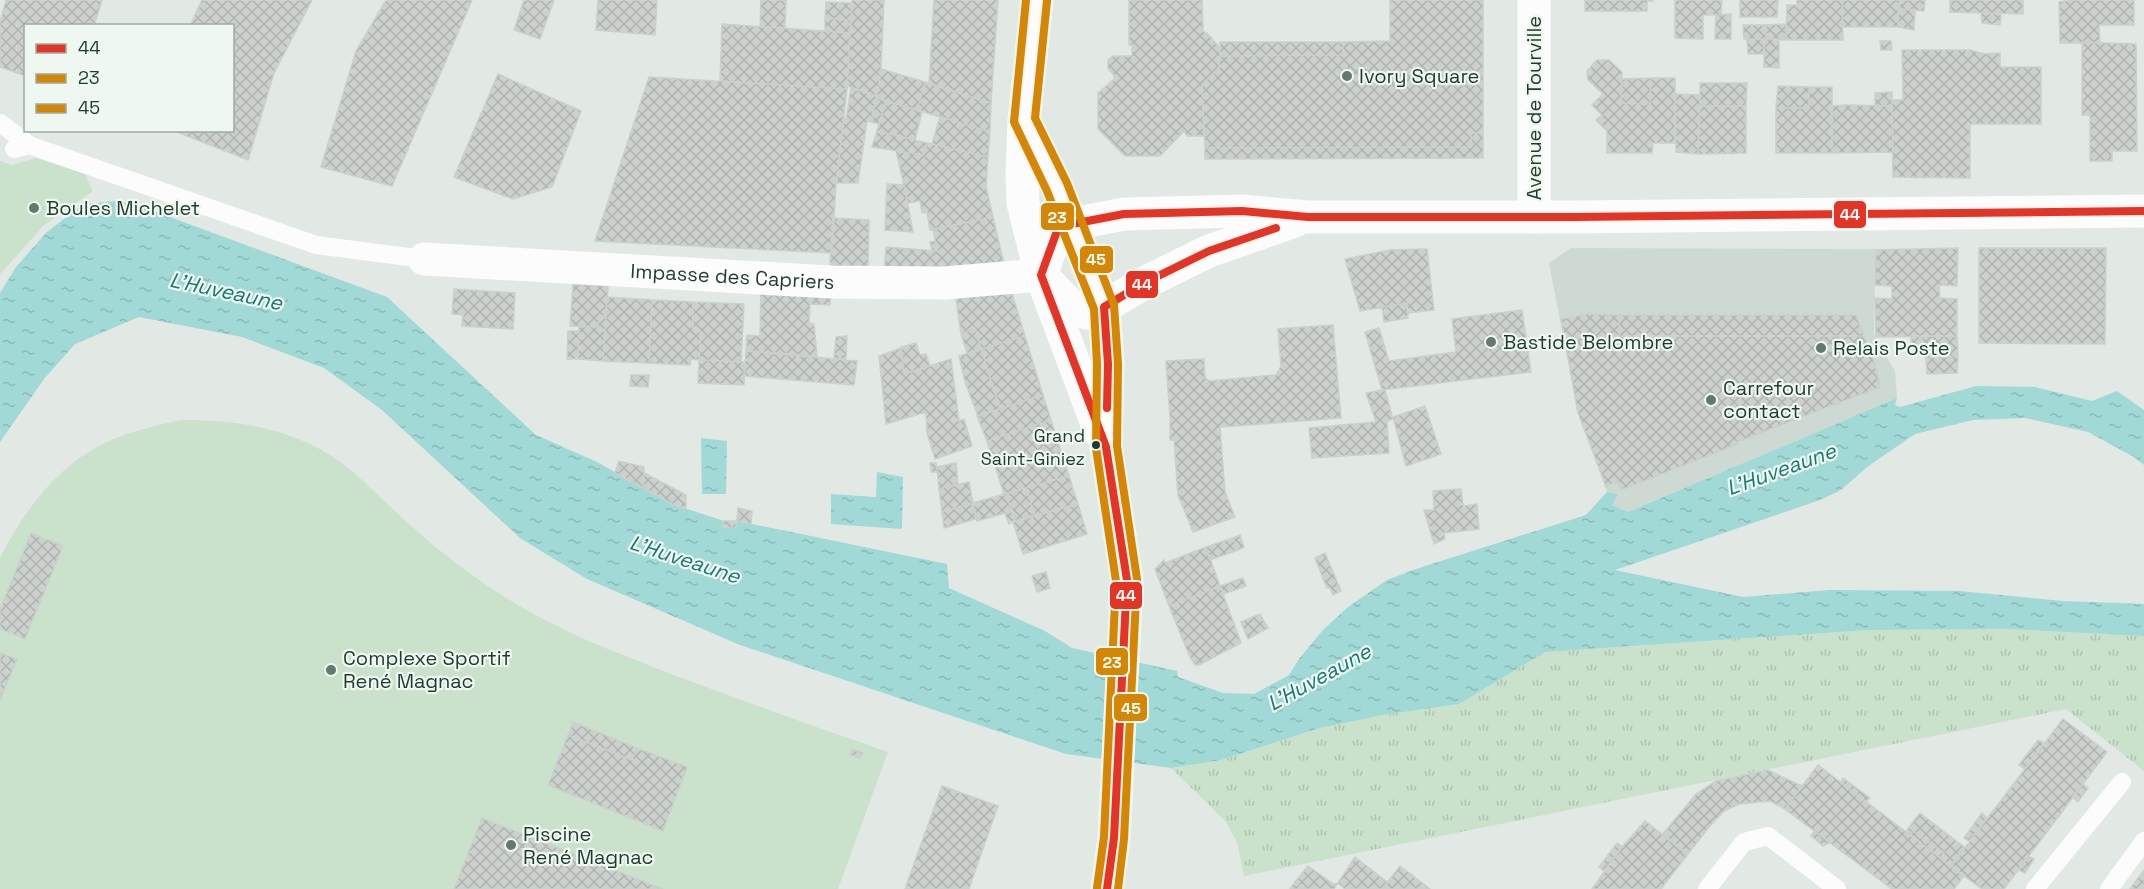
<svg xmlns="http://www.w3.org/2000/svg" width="2144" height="889" font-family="'Space Grotesk',sans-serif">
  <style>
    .built { fill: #cfd9d3 }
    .grass { fill: #cae2cc }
    .park { fill: url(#park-tufts) }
    .water { fill: url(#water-ripples) }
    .building { fill: url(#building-cross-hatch); stroke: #cad1cd; stroke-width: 1.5 }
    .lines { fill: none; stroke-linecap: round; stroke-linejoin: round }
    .service { stroke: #fbfcfb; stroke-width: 18 }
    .minor { stroke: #fbfcfb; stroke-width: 33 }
    .tertiary { stroke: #fbfcfb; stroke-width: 33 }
    .bus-1-casing { stroke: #eff7f1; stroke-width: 12 }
    .bus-2-casing { stroke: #eff7f1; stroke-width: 12 }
    .bus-3-casing { stroke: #eff7f1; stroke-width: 12 }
    .bus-1 { stroke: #e43426; stroke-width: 8 }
    .bus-2 { stroke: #d58605; stroke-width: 8 }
    .bus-3 { stroke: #d58605; stroke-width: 8 }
    .poi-dot { fill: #63786e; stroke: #eff7f1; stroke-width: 2 }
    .bus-dot { fill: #1f3b2e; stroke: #eff7f1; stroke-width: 2 }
    .labels { text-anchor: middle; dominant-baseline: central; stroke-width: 4.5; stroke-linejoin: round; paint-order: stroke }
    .bus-label { font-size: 18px; fill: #1f3b2e; stroke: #eff7f1; text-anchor: end }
    .poi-label { font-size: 20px; fill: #1f3b2e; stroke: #eff7f1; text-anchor: start }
    .street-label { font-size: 20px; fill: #1f3b2e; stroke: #eff7f1 }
    .water-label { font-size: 21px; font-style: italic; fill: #187875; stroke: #eff7f1 }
    .line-badge { stroke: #eff7f1; stroke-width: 2 }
    .badge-label { font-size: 16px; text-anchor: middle; font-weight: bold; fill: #fff }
  </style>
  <defs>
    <pattern id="park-tufts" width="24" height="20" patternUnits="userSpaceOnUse" patternTransform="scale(1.5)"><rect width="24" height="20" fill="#cae2cc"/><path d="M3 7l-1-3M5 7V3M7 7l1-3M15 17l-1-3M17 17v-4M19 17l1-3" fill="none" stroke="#adc3b0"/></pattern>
    <pattern id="water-ripples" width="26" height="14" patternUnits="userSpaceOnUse" patternTransform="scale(1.5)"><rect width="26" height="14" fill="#a0d9d5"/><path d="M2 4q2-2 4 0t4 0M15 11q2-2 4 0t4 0" fill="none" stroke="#89bbb7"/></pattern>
    <pattern id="building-cross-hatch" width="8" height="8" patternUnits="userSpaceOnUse" patternTransform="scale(1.5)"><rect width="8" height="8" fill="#ccd1ce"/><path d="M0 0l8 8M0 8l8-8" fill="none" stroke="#afb4b1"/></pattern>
  </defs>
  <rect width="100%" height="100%" fill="#e2e8e4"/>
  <path class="built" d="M1571,248l304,1 -1,86 21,36 2,27 -269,114 -17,-7 7,-11 -11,-2 -29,-79 -29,-150z"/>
  <path class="grass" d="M36,158l49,16 8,17 -49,34 -44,49v-113l12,4z
    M181,420c47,0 90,5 133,26 37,18 63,50 94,77 45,41 94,76 149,103 35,18 72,31 109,46 73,28 148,54 222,80l-50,137h-838v-331c22,-44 55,-90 101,-113 25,-13 53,-19 80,-25z"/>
  <path class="park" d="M2009,629l135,7v135l-78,-62 -822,167 -7,-34 -11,-20 -55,-54 50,-8 99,-32 62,-13 77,-11 86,-52 324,-22z"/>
  <path class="water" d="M118,201l22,5 247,91 149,138 61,27 75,42 52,17v6l12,1 1,-7 210,43 2,24 96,43 27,17 105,23 1,6 45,16 31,1 35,-19 10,-16 24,-29 25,-23 39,-27 29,-11 170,-54 21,-23 11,2 -6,11 16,7 269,-114 -2,7 5,2 76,-21 59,1 57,14 25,-10 27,19v55l-10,-8 -46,-25 -63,-14 -52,2 -58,14 -48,33 -26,23 -21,10 -205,70 128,27 86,-7 131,1 102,10 82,3v32l-135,-7 -140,1 -324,22 -86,52 -76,11 -63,13 -99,32 -50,8 -105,-14 -326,-109 -153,-66 -67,-41 -138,-128 -58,-42 -82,-31 -103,-20 -64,27 -31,35 -44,63v-149l16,-26 30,-34 37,-29z
    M701,438l26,3 -1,53h-24z
    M877,472l26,5 -1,52 -71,-5v-30l45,3z"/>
  <path class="building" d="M6,0h96l-8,26h-68v50l-26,-9v-45z
    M202,0h110l-38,73 -26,87 -76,-30h60v-104h-42z
    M386,0h86l-80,186 -71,-19 35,-116z
    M524,0h30l-14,39 -26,-9z
    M598,0h59l-2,35 -59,-5z
    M761,0h25l-1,28 -25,-1z
    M852,0h32l-3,69 -4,27 -30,-10z
    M934,0h64l-7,103 -62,-19z
    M1129,0h73l1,31 5,3 12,14 -1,20 -17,17 2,51h-17l-3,-5 -24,25h-35l-27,-27v-36l16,-14v-4l-6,-6v-9l5,-4h19v-11h-3z
    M1390,0h93v133h-12v14l-266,1 -3,-63 17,-17 1,-12 123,-1v-13l47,-1z
    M1585,0h68v1h-6v10h-62z
    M1675,0h47l-1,15h-18v24l-28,-1z
    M1740,0h38l-1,17h-37z
    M1797,0h45l1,40h-57l1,-35h10z
    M1842,0h57l-1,27h-55z
    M1900,0h25l-1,11 -24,-2z
    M1950,0h73v14l-73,-2z
    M2071,0h63v25h-35l1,18h-40l-1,-41z
    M826,2l26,1 -1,17 -26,-2z
    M1898,9l17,1 -1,20 -16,-3z
    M1981,13l20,1 -1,11 -18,-2z
    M1731,14v25h-16l1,-24z
    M825,18l26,2 -1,13 -25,-2z
    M722,24l128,9 -3,56 -127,-8z
    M1786,24v16l-20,-1v-14z
    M1743,25h23v14h-22z
    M1747,39h17v15h-16z
    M1764,39h15v29l-15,-1z
    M1880,41h11l1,9h-11z
    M1220,42h123v13l-123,1z
    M2082,42l54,2 1,107h-25v10h-22v-46h-8z
    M1902,50h68l14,4 16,-1v14h41v57h-71v54l-77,-1 -1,-77h11z
    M1597,60h12l13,12 -1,31 29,1 1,-26h24v65h-22l-1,10h-45v-22l-11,-11 6,-5 -10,-10 11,-11 -15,-14 -1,-9z
    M881,69l44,13 -8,28 -40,-12z
    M498,74l83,37 -29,76 -39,12 -59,-22z
    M649,77l198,12 -11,94 -4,70 -237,-12z
    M1651,78l-1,26 -29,-1 1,-24z
    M925,82l66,21 -1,29 -73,-22z
    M1700,83h47l-1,23h-46z
    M1778,86l31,1v21h-33z
    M1809,87h23v66h-56v-45h33z
    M851,88l25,8 -4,26 -5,-1 -9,62h-22l8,-65 2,1z
    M1892,92v14h-17v-13z
    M1675,94l25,1 -2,59 -22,-2z
    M876,96l10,5 -7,23 -8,-2z
    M886,101l36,11 -7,28 -38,-9z
    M1846,105l46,1 1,46 -61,1 -1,-47z
    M1700,106h46v47l-48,1z
    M940,117l50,15 -2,25 -56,-13z
    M877,131l50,12 -4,12 -51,-8z
    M1471,133h12v25l-278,1v-11l266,-1z
    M927,143l61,14 -2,29 7,31 -63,13 -3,-18 -5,1 -2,-12 -12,2 -12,-52 27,4z
    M887,184l17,1 9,47 -28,-2z
    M993,217l11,47 -120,9 2,-26 51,4 -4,-22z
    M833,218l36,2 -1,47 -38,-2z
    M935,241l2,10 -5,-1 -2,-8z
    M1958,248l-1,38 -18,-1 1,13 17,1v37l-81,1 -1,-39 17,1v-13l-17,-1 1,-35z
    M1979,248h127l-1,96 -126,-1z
    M1427,249l7,61 -26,3 -1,-10 -47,8 -15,-52 45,-9z
    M573,284l35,2 -2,30h-7l-1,11 -28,-1z
    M761,288h70l-1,17 -20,-1 -1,19 5,1 3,32 -71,-5 1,-16 13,1z
    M454,289l61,4 -2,36 -51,-3 1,-11 -11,-1z
    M1011,290l14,46 -44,13 -6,-21 -14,6 -5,-35z
    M607,297l45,3 -3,63 -46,-2z
    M652,300l41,2v28l8,2 -2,28 -8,-1 -1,6 -41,-2z
    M693,302l51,2 -3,58 -42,-2 2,-28 -8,-2z
    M1407,303l1,15 -24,4 -2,-15z
    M1522,310l9,62 -149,18 -17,-58 14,-4 10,33 67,-9 -4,-33z
    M1587,314l32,1v21h245l11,28 5,23 -143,55 1,2 -117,46 -3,-8 -12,4 -28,-73 -17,-94z
    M1619,315h237l8,21h-245z
    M599,316h7l-3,45 -25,-2 1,-33 19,1z
    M1333,325l8,93 -121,9 5,65 10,25 -42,15 -15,-37 -4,-55h-4v-22l-4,-57 38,-2 1,19 5,3 66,-6 5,-9 -3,-37z
    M975,328l6,21 -14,4 -6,-19z
    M568,331h11l-1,28h-11z
    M847,336l-1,23 -12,-1 2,-21z
    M1025,336l18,59 -43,14 -19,-60z
    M1911,336h11l1,10h-12z
    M1922,336h35l1,20 -32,2 -4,-2z
    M916,343l4,12 6,-1 4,12 -26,8 -3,-27z
    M901,348l3,26 47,-15 8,62 5,-2 8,27 -37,13 -8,-26 -1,-21 -40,12 -7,-68z
    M981,349l19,60 -22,7 -13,-34 -6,-26z
    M746,351l111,10 -3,24 -110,-9z
    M1958,356l-1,17 -30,1 -1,-16z
    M699,360l46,2 -1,23 -46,-2z
    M631,375h18l-1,12 -18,-1z
    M1382,390h3l8,29 -6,2 2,32 -77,5 -3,-30 67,-6 -10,-29z
    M1043,395l8,25 -64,21 -10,-25z
    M1425,406l16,48 -35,12 -13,-49z
    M1051,420l18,56 -65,18 -17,-53z
    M619,461l25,6 -1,21 -28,-15z
    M930,463h6l1,9h-6z
    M956,463l2,21 -19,5 -2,-22z
    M644,473l42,22v14l-14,-5 -29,-16z
    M1069,476l9,28 -43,11 -9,-27z
    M969,482l4,21 -31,9 -3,-23z
    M1026,488l9,27 -21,6 -1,-10 -9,-17z
    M1461,489l2,17 14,-2 2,25 -35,4 1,6 -11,5 -10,-34h10l-1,-19z
    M1004,494l9,17 -36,10 -4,-18z
    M972,504l4,15 -32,9 -2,-16z
    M1078,504l9,30 -64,20 -10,-32z
    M738,508l14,3 -1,13 -14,-3z
    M1012,511l2,10 -5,3 -4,-11z
    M724,521h12v7l-13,-1z
    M31,533l32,13 -38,93 -25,-10v-19z
    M1240,535l4,12 -6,3 -5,-12z
    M1233,538l5,12 -28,10 -4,-13z
    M1206,547l14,39 -51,20 -14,-37 9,-9 1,3z
    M1325,553l16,38 -8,4 -3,-7h-3l-12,-30z
    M1046,572l4,16 -13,4 -5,-16z
    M1243,578l3,8 -22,8 -4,-8z
    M1220,586l21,57 -42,22h-4l-6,-10 -20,-49z
    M1260,614l8,14 -20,11 -7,-17z
    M0,653l17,6 -17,41z
    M2063,719l44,33 -103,137h-22l-31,-23z
    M573,722l64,26 -5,12 -64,-25z
    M568,735l64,25 5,-12 50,19 -24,64 -115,-46z
    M2038,740l6,3 -19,26 -6,-4z
    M852,749l11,4 -3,5 -10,-3z
    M1818,765l146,111 -10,13h-62l-107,-80z
    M1768,770l34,16 -17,23 -15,-8 -31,3 -15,7 -15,16 -21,27 -26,-19 34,-41 20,-13z
    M1843,778l27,20 -4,4 -25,-20z
    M2083,784l5,4 -10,14 -6,-5z
    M942,786l56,20 -19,54 -10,29h-64z
    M1920,813l44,34 -13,19 -11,-8 4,-5 -31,-22 -3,3 -4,-3z
    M1982,813l5,5 -18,23 -5,-3z
    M482,818l181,71h-209z
    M1645,821l43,33 -27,35h-69l30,-42z
    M1815,831l15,11 -7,4 -12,-10z
    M1913,831l31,22 -4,5 -30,-24z
    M1617,843l5,4 -18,24 -5,-4z
    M2028,856l6,3 -9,14 -7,-3z
    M1355,857l32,25 -5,7h-37l-6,-5 -6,1 5,-2z
    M1308,866l28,20 -2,3h-31l-8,-7z
    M1400,866l30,23h-48z
    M2144,870v19h-14z
    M1295,882l8,7h-13z"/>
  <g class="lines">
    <path class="service" d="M0,123l29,22
      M14,149l15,-4 287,100 108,14
      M1707,889l37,-47 24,-6 69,53
      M2035,889l87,-107
      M2109,889l35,-48"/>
    <g class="minor">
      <path d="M1534,217v-217"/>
      <path id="s1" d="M424,259l407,23 113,1 97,-8"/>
    </g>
    <path class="tertiary" d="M1037,0l-13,120 -2,53 1,30 18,72 59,157
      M1024,120l33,67 47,120 4,57 -2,83 21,133 -13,258 -7,51
      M1041,275l16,-44 15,-7 52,-10 118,-3 66,6h267l569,-6
      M1046,280l24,25 17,8 17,-6 40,-24 65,-32 86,-30"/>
    <defs>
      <path id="bus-1" d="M1107,408l1,-44 -4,-57 40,-24 65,-32 67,-23
        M1107,889l7,-51 13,-258 -21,-133 -65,-172 16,-44 15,-7 52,-10 118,-3 66,6h267l569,-6"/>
      <path id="bus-2" d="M1026,0l-12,122 33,69 47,118 3,55 -1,84 20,133 -12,256 -7,51"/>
      <path id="bus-3" d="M1047,1l-12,117 32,65 47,122 4,59 -1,82 20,133 -13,260 -6,50"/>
    </defs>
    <use href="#bus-1" class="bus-1-casing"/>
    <use href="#bus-2" class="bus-2-casing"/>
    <use href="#bus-3" class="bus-3-casing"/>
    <use href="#bus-1" class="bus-1"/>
    <use href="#bus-2" class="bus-2"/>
    <use href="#bus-3" class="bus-3"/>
  </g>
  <g class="poi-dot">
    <circle cx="1347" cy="76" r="6"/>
    <circle cx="34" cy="208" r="6"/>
    <circle cx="1491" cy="342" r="6"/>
    <circle cx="1821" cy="348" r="6"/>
    <circle cx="1711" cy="400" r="6"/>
    <circle cx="331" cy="670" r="6"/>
    <circle cx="511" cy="845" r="6"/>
  </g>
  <circle class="bus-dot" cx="1096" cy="445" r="5"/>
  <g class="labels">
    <g class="bus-label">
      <text x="1085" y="435">Grand<tspan x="1085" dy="23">Saint-Giniez</tspan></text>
    </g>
    <g class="poi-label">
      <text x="1359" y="76">Ivory Square</text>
      <text x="46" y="208">Boules Michelet</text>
      <text x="1503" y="342">Bastide Belombre</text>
      <text x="1833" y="348">Relais Poste</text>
      <text x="1723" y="388">Carrefour<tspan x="1723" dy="23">contact</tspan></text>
      <text x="343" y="658">Complexe Sportif<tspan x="343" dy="23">René Magnac</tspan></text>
      <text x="523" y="834">Piscine<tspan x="523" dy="23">René Magnac</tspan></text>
    </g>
    <g class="street-label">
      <text transform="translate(1534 108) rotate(-90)">Avenue de Tourville</text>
      <text stroke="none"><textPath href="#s1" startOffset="309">Impasse des Capriers</textPath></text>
    </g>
    <g class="water-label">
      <text transform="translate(226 291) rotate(12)">L'Huveaune</text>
      <text transform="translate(1781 469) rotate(-20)">L'Huveaune</text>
      <text transform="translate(685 559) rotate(18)">L'Huveaune</text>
      <text transform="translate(1319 677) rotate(-29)">L'Huveaune</text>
    </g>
  </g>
  <g class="line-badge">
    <rect x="1833" y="200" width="34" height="29" rx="6" fill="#e43426"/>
    <rect x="1040" y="202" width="35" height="29" rx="6" fill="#d58605"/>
    <rect x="1079" y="245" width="35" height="29" rx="6" fill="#d58605"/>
    <rect x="1125" y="270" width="34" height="29" rx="6" fill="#e43426"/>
    <rect x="1109" y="581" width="34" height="29" rx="6" fill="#e43426"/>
    <rect x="1095" y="647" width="34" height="29" rx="6" fill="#d58605"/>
    <rect x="1113" y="693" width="35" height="29" rx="6" fill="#d58605"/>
  </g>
  <g class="badge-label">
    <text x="1850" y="220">44</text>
    <text x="1057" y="223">23</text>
    <text x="1096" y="265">45</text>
    <text x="1142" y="290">44</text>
    <text x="1126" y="601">44</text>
    <text x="1112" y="668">23</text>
    <text x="1131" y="714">45</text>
  </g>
  <rect x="24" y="24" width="210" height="108" fill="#eff7f1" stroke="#9caca3" stroke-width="1.5"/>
  <rect x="36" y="44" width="30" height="9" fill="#e43426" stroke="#9caca3" stroke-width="1.5"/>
  <text x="78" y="54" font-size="18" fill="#1f3b2e">44</text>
  <rect x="36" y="74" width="30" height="9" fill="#d58605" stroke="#9caca3" stroke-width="1.5"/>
  <text x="78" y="84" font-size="18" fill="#1f3b2e">23</text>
  <rect x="36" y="104" width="30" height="9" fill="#d58605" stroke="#9caca3" stroke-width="1.5"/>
  <text x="78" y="114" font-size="18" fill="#1f3b2e">45</text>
</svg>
